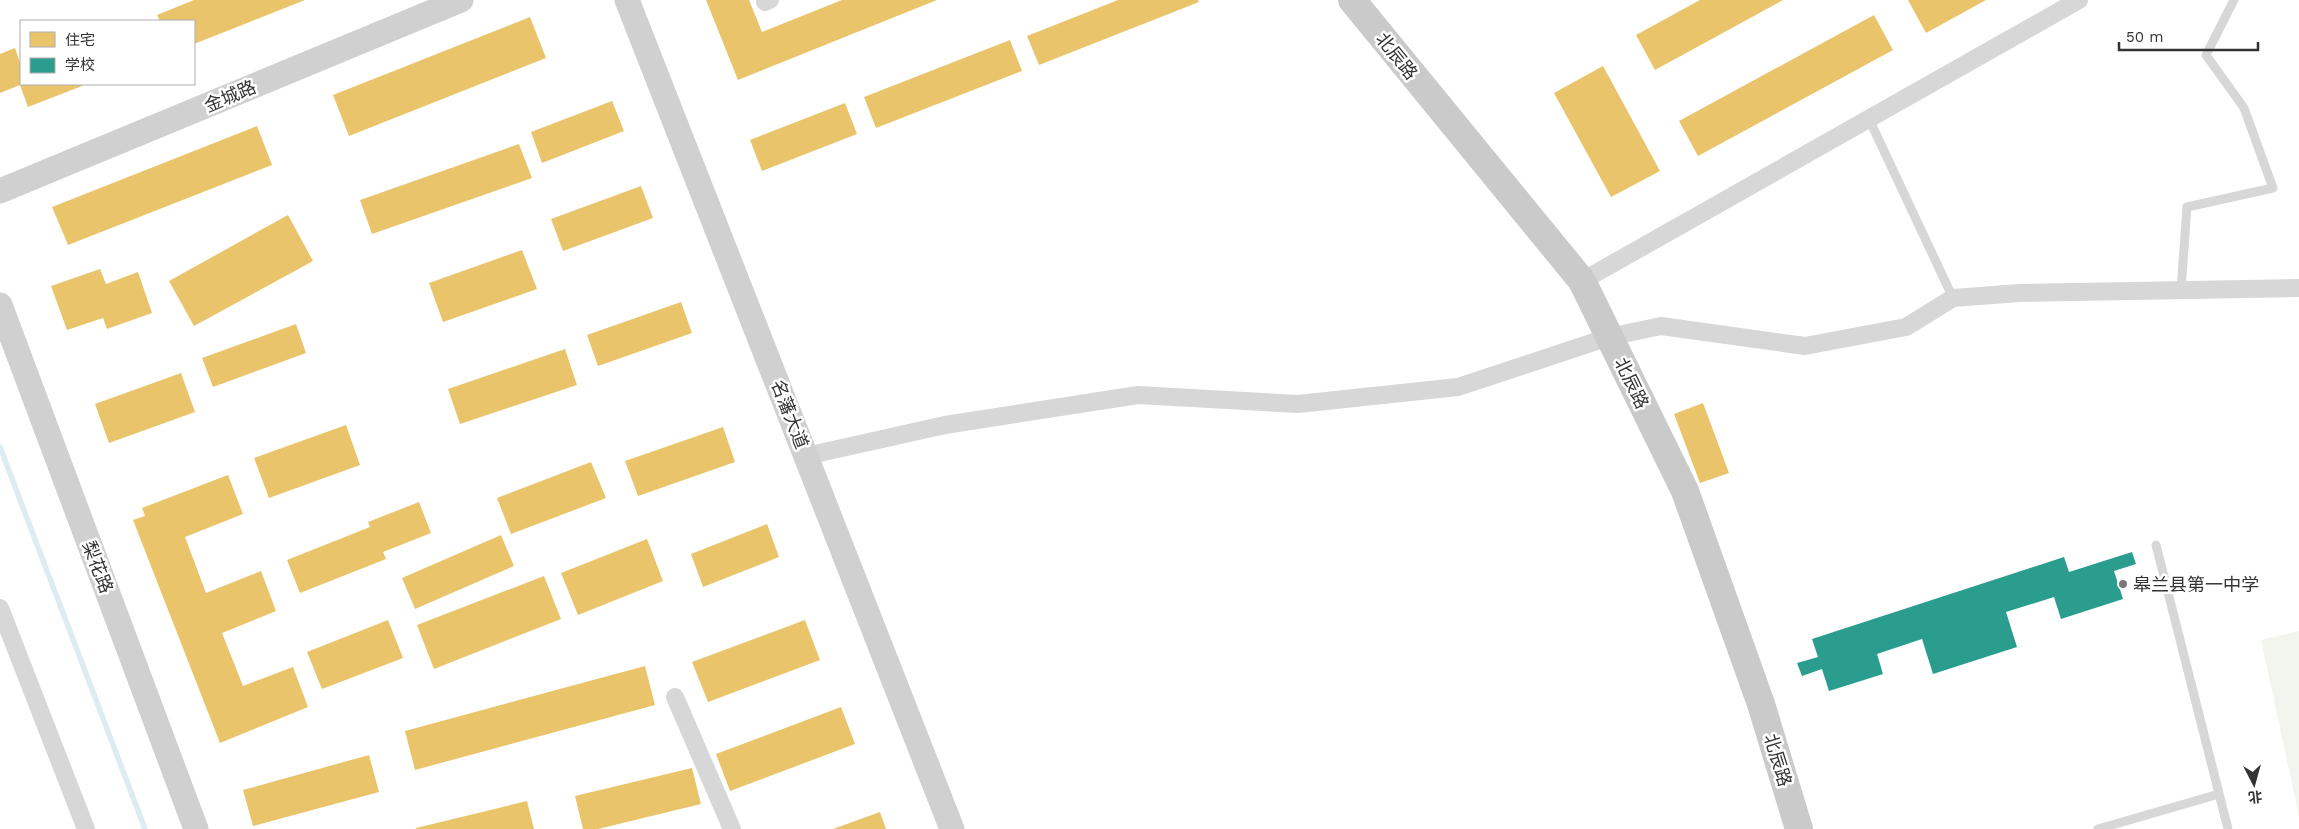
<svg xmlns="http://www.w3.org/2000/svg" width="2299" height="829" font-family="'Work Sans','Noto Sans SC',sans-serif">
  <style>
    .green { fill: #f1f5ed }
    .homes { fill: #e9c46a }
    .schools { fill: #2a9d8f }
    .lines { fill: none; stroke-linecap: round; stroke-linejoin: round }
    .stream { stroke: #ddebf3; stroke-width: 5.5 }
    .lane { stroke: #d7d7d7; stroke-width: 9 }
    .street { stroke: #d7d7d7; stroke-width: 18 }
    .secondary { stroke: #d0d0d0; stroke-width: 25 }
    .primary { stroke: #cacaca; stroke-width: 28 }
    .poi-dot { fill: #7a7a7a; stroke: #fff; stroke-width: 2 }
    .labels { text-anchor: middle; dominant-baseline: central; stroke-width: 5; stroke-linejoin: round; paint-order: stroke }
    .street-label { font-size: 18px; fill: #333; stroke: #fff }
    .poi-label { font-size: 18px; fill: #333; stroke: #fff; text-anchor: start }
  </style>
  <rect width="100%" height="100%" fill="#fff"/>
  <path class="green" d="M2299,631v185l-38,-176z"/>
  <path class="homes" d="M194,0h111l-111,44v-23h-34l-3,-6z
    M706,0h43l13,32 80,-32h95l-199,80z
    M1118,0h80l1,2 -160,63 -12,-29z
    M1700,0h83l-128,70 -19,-35z
    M1908,0h78l-60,33z
    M1874,15l19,35 -195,106 -19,-35z
    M530,17l16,41 -197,78 -16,-41z
    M1010,40l12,31 -146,57 -12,-31z
    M15,48l6,17v19h66l-59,23 -8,-22 -20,8v-39z
    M1603,66l57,105 -49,26 -57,-104z
    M612,101l12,30 -82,32 -11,-31z
    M845,103l12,31 -95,37 -12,-31z
    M257,126l15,39 -204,80 -16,-38z
    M519,144l13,34 -160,56 -12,-34z
    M641,186l12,32 -90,33 -12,-32z
    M288,215l25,46 -119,65 -25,-45z
    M522,250l15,39 -94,33 -14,-39z
    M100,269l6,15 32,-12 14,41 -45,16 -4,-11 -36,12 -16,-44z
    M681,302l11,31 -94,33 -11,-31z
    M296,324l10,29 -93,34 -11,-29z
    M565,349l12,36 -117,39 -12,-35z
    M181,373l14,39 -86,31 -14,-39z
    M1703,403l26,70 -29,10 -26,-69z
    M346,425l14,40 -91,33 -15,-40z
    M723,427l12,35 -97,34 -13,-35z
    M591,462l15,36 -95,36 -14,-36z
    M228,475l15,39 -58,23 21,56 55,-22 15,40 -54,22 21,53 50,-19 15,40 -88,36 -87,-223 12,-4 -3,-8z
    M419,502l12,31 -48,19 3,7 -86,34 -13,-33 83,-33 -2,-5z
    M767,524l12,33 -76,30 -12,-33z
    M501,535l13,31 -99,43 -13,-31z
    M647,539l16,42 -85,34 -17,-42z
    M544,576l17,43 -127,50 -17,-44z
    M388,620l15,38 -81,31 -15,-37z
    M805,620l15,40 -112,42 -16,-40z
    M645,666l10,39 -240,65 -10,-39z
    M841,707l14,37 -125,47 -14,-37z
    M369,755l10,37 -126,34 -10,-36z
    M692,768l9,36 -103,25h-15l-8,-33z
    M527,801l7,28h-118v-1z
    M880,812l6,17h-53z"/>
  <path class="schools" d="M2132,552l4,12 -22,7 9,28 -62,20 -7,-22 -48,15 11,35 -84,27 -11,-35 -45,15 6,20 -54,17 -7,-22 -20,7 -5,-13 21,-6 -6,-18 252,-82 5,15z"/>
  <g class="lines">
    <path class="stream" d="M0,447l145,382"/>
    <path class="lane" d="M1869,119l84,179
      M2181,290l6,-83 86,-19 -29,-80 -38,-53 28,-55
      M2156,545l72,284
      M2098,829l121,-35"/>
    <path class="street" d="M765,2l5,-2
      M1582,281l497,-281
      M806,456l139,-31 193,-30 160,9 160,-17 151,-50 52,-11 144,20 101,-19 47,-29 67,-5 279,-5
      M0,608l86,221
      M675,697l57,132"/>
    <path class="secondary" d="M627,0l325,829
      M0,191l461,-191
      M0,305l196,524"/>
    <path class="primary" d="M1352,0l230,281 103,210 76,213 38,125"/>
  </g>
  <circle class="poi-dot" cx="2123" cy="584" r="5"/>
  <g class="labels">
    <g class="street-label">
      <text transform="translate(1397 56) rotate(51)">北辰路</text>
      <text transform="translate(230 96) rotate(-23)">金城路</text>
      <text transform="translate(1632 383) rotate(64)">北辰路</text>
      <text transform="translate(790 414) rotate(69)">名藩大道</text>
      <text transform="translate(98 567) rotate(69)">梨花路</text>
      <text transform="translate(1778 760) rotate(73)">北辰路</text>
    </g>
    <g class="poi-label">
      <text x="2133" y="584">皋兰县第一中学</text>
    </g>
  </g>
  <rect x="20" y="20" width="175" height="65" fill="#ffffff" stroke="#adadad"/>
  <rect x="30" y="32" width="25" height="15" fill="#e9c46a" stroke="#adadad"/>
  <text x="65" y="45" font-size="15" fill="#333333">住宅</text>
  <rect x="30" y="58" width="25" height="15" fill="#2a9d8f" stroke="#adadad"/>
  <text x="65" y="70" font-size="15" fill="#333333">学校</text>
  <g transform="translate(2254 784) rotate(174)" stroke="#ffffff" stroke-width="4" paint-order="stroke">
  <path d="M0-4L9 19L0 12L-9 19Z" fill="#333333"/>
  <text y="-8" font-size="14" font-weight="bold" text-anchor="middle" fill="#333333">北</text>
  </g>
  <path d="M2119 42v8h139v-8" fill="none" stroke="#333333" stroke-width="2.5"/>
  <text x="2126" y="42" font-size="15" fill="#333333" stroke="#ffffff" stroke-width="4" paint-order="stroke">50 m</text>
</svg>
